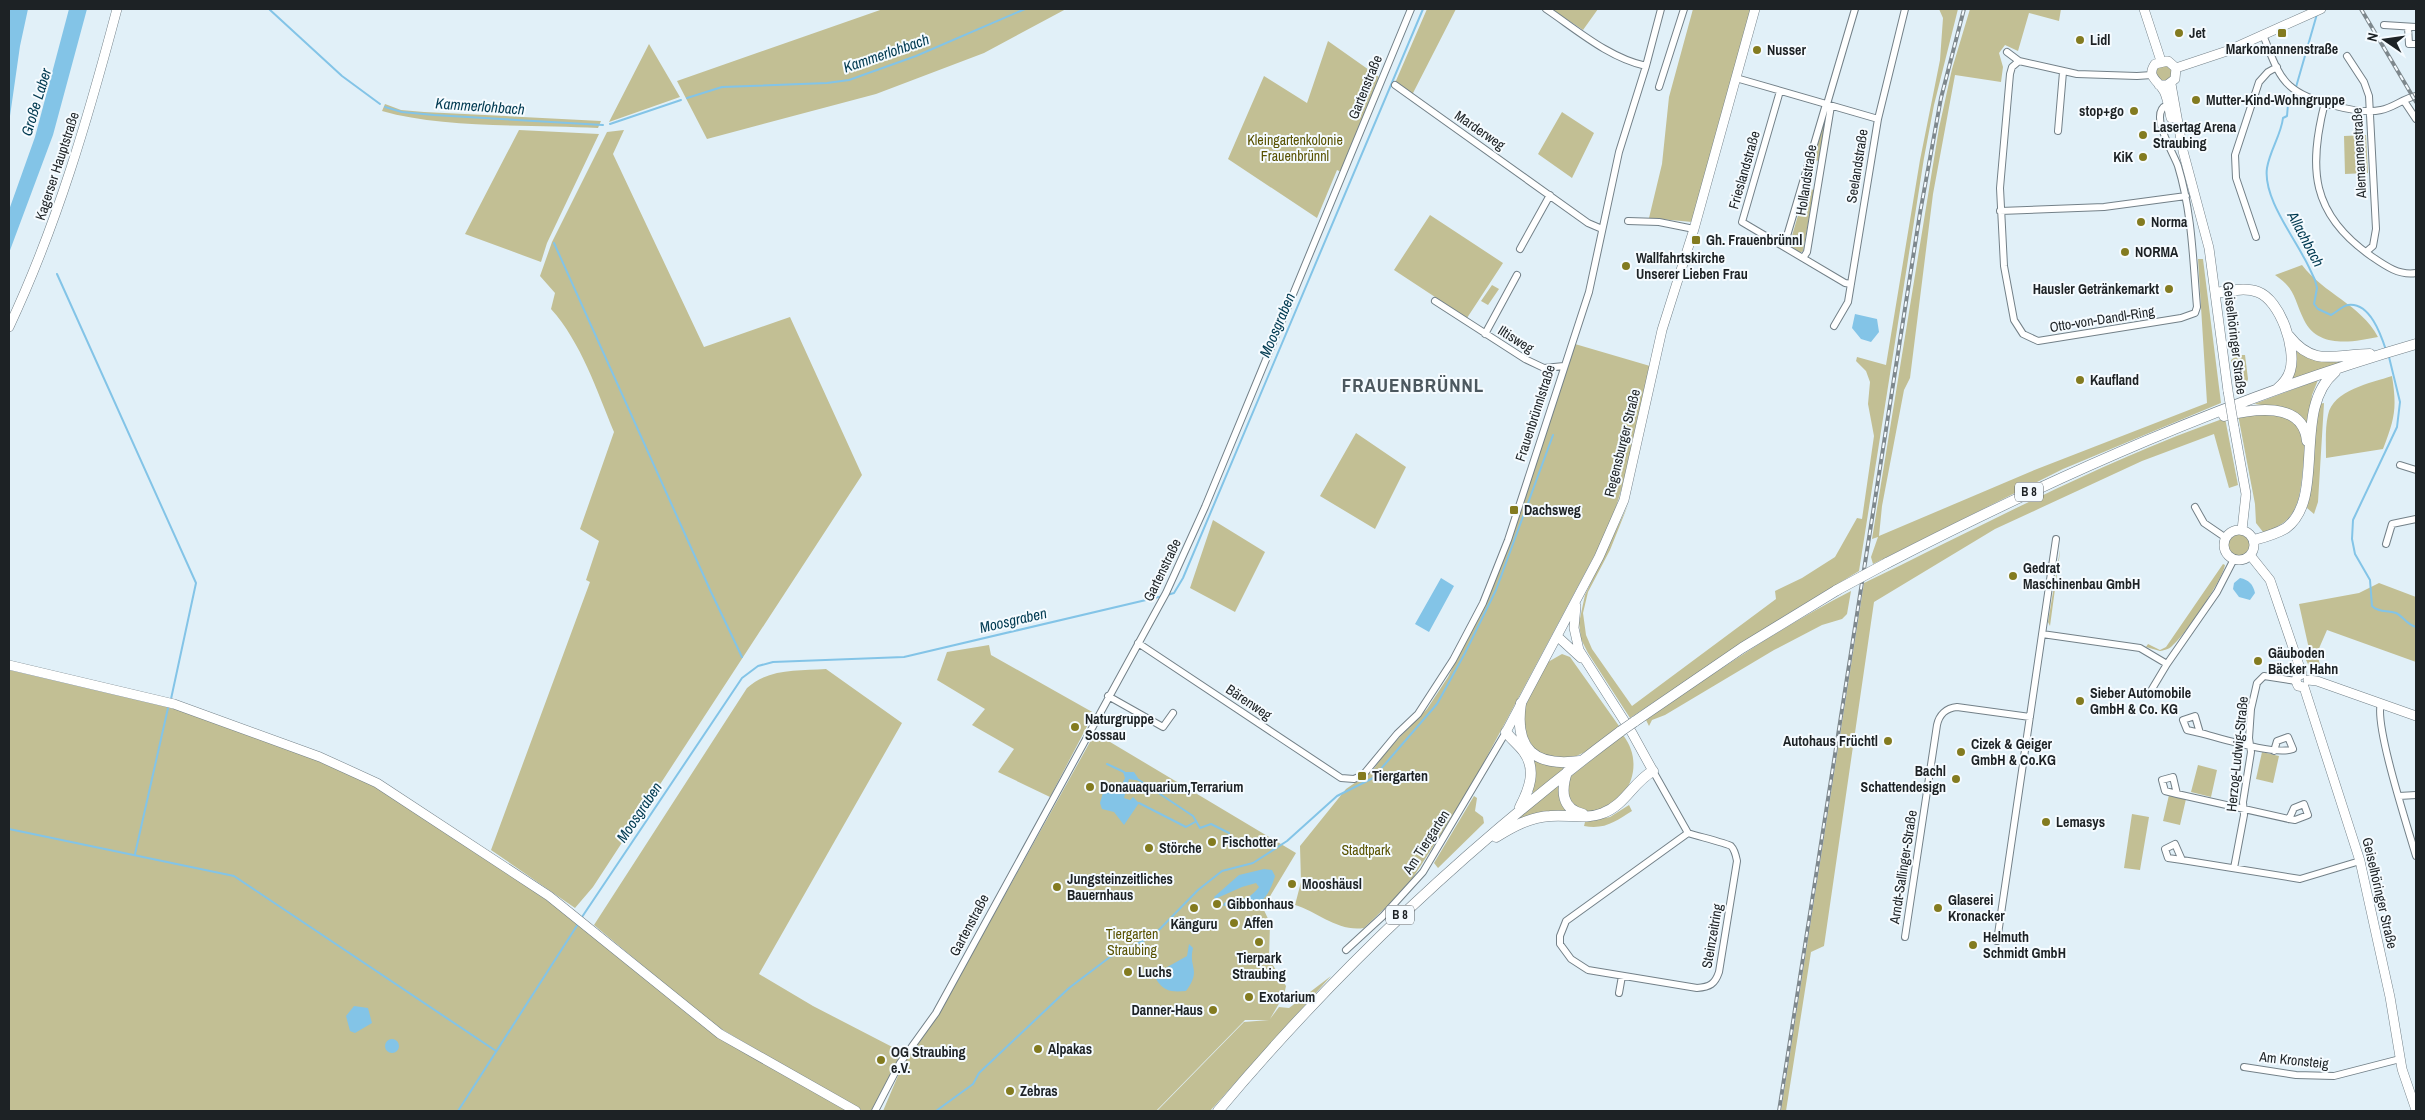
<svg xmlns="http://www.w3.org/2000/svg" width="2425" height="1120" font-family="'Archivo Narrow',sans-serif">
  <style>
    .green { fill: #c2bf94 }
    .water { fill: #83c4e7 }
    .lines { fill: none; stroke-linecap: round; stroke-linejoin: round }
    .stream { stroke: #83c4e7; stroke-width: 2 }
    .street-casing { stroke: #738088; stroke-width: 8 }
    .secondary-casing { stroke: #738088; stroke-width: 10 }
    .primary-casing { stroke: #738088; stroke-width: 11 }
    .street { stroke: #fff; stroke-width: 6 }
    .secondary { stroke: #fff; stroke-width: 9 }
    .primary { stroke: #fff; stroke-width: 10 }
    .rail-casing { stroke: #7e888d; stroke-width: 4 }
    .rail { stroke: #f5fbff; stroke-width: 2; stroke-dasharray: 5.5; stroke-linecap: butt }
    .secondary-bridge-casing { stroke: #738088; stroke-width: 10; stroke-linecap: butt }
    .primary-bridge-casing { stroke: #738088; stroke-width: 11; stroke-linecap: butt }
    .secondary-bridge { stroke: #fff; stroke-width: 9 }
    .primary-bridge { stroke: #fff; stroke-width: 10 }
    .poi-dot { fill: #837b20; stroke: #f5fbff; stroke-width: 2 }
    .labels { text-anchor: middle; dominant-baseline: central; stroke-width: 4; stroke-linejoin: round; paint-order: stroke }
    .shield { fill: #f5fbff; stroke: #5e6366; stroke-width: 1 }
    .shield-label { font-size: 12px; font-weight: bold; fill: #1d2225 }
    .poi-label { font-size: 14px; font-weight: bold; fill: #1d2225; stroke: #f5fbff; text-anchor: start }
    .street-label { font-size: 14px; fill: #1d2225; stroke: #f5fbff }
    .park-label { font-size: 14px; fill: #585101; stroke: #f5fbff }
    .water-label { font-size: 15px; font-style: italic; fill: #003a51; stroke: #f5fbff }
    .district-label { font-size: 19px; font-weight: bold; letter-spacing: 1px; fill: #4c585f; stroke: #f5fbff }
  </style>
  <rect width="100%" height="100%" fill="#e1f0f8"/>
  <path class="green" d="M883,9h183l-82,44 -108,41 -169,45 -30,-58z
    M1427,9h29l-44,86 -17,-12z
    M1551,9h47l-15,21z
    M1693,9h58l-59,213 -43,-4 13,-54 7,-67z
    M1939,9h19l-24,96 -10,53 -65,413 -73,44 -156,103 -42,-65 -7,-14 -2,-16 6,-28 43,-90 -18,45 -22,42 -5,21 3,22 6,14 40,57 144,-107 -1,-8 27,-13 33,-21 22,-39 5,1 12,-83 -6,-32 2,-22 -4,-11 -10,-10 1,-4 29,8 34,-205 20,-100 3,-42z
    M1970,9h91l-2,12 -30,-8 -11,38 -13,-6 -6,8 4,14 -2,15 -46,-7 -22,119 -23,184 -6,12 -22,116 -3,30 158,-67 170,-66 -9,-144h5l18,144 -158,66 -190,95 -2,-7 7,-20 -6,2 67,-411 13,-59z
    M1328,41l51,36 -38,95 -4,-2 -20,48 -89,-59 36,-83 43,27z
    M649,44l31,53 -71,25z
    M2156 73a8 8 0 1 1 16 0a8 8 0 1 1-16 0Z
    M385,104l16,6 23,2 177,9 -3,7c-66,-4 -154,1 -216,-17z
    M1562,112l32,21 -22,45 -34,-24z
    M1824,123h1l-6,38 -6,-1z
    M519,130l80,4 -52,109 -6,19 -76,-28z
    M624,130l-11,24 91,193 86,-30 72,158 -269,412 -18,21 -84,-58 99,-268 -4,-2 13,-39 -19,-12 34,-97c-17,-41 -33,-90 -63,-123l4,-16 -15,-17 12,-34 55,-110z
    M2366,135l2,38 -23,1 -1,-38z
    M1806,188l8,2 -11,61 -3,2 -11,-7z
    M1430,215l73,48 -36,55 -73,-48z
    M2302,265c22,29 58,39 76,72 -25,5 -60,12 -74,-17 -10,-20 -8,-31 -29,-45z
    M1492,285l7,4 -11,16 -7,-4z
    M1575,344l75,22c-12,55 -22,111 -42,164l-141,264 -60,93 -43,41c-26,4 -46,-16 -69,-23l6,-23 -1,-36 46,-57 26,-18 17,-23 38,-39 21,-32 37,-74 25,-62z
    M2296,351h2l50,9 -58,20z
    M2238,355h7l3,24 -2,6 -10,6 -5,-31z
    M2392,376c5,32 3,42 -9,73l-57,9c0,-14 -1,-30 2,-43 5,-25 43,-32 64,-39z
    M2318,380l-6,15 -4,31 -24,-18 -30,-4z
    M2324,403l-6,99 -4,12 -7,-6 12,-104z
    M2267,412c14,3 31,8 37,24 3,9 0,21 -1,31 -3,32 -5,56 -40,65l-7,-9 -1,-19 -17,-89z
    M2225,418l13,67 -9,3 -15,-54 -72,27 -147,68 -121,73 -50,344 -13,6 -25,159h-5l83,-528c116,-56 236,-121 361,-165z
    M1356,433l50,34 -31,62 -55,-33z
    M1213,520l52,32 -30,60 -45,-24z
    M2228 544a12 12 0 1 1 24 0a12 12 0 1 1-24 0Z
    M2060,550v2l-10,74 -2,-4z
    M2223,564l2,1c-3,16 -41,72 -54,82 -4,3 -7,3 -11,4l-14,-4 2,-3 12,6 6,-3z
    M2379,583l37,14v65l-89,-32 -10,23 5,20 -11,-3 -6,-12 4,-9 -10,-45 60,-11z
    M1851,591l-4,23 -5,5 -20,6 -48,25 -109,65 -13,5 -3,6 -3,-6c66,-46 133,-92 205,-129z
    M989,645l2,10 103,58 -44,84 -52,-25 16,-23 -42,-24 13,-16 -48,-29 10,-28z
    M1562,654l8,3 49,69 -32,25 -17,8 -9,1 -24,-7c-12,-18 -18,-29 -10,-51l21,-40z
    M826,669l76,54 -143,251 54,32 89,46 -31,59h-8l-140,-81 -21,-15 -108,-90 153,-237c22,-20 51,-17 79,-19z
    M9,670l174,41 124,45 65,29 115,74 81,56 124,102 157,94h-840z
    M1095,733l201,120 -33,55 7,15 -1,36 17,27 -2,9 -14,24 9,-12 10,1 42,-32 -121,135h-53l87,-89 25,-2h-24l-89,91h-273l20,-47 36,-51z
    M1623,735c21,27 9,64 -23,75 -7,2 -16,4 -22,0 -4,-3 -8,-8 -11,-12l3,-21z
    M2262,752l17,4 -6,27 -17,-4z
    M1532,758l12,6 22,4 -33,27z
    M2198,765l19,5 -6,27 -20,-5z
    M1559,785l9,26 -51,11 -2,-2z
    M2169,795l17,4 -6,26 -17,-4z
    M1474,796l3,2 -2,13 8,6 1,6 -46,45 -4,-5z
    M1629,805l3,6c-16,10 -27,19 -48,15l1,-4 25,-5z
    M2132,814l17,3 -9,53 -16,-2z"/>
  <path class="water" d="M9,9h19l-8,37 -11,77z
    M69,9h18l-34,126 -44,118v-43l26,-73z
    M1855,314l22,5 2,13 -8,10 -10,-3 -9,-11z
    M1441,578l13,8 -25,46 -14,-8z
    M2240,578c9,2 13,6 15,15l-5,7 -11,-3 -6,-8 1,-6z
    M1123,772h11l6,9 -11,-2 -5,19 6,2 3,-3 6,6 -15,22 -10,-13 -12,-3 -2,-6 5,-17 17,-2 3,-6z
    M1264,869l8,1 3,6c-5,17 -12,30 -32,32 -7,1 -13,-3 -20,-2l1,-3c15,-8 20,3 35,-16l-3,-4 -14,4 -27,12 -1,-2 25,-22z
    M1189,944l4,4c-5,20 9,21 -7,43 -14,1 -22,1 -30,-12l6,-9 25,-14z
    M354,1006l14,2 4,15 -17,10 -5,-2 -4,-15z
    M385 1046a7 7 0 1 1 14 0a7 7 0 1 1-14 0Z"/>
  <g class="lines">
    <path class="stream" d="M269,9l73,67 38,28
      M2317,14l-25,87 -4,3 -1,12 -4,2c-2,17 -13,32 -16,50 -4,28 24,65 36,88 5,8 8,16 12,24l2,8 -3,16 4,5 13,6c6,-3 11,-9 17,-10 22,-3 33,30 38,45
      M687,98l35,-11 105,-4 22,-3 67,-24 109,-47
      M385,107l17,5 32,3 169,10
      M610,124l71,-24
      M554,243l157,349 31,65
      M57,274l139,309 -25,116
      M2389,357l11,45 -3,25 -44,93 -1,19 3,15 15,26 2,26c7,7 15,4 24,7 8,4 11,12 20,14
      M1167,595l7,-2 9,-15 240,-569
      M1107,764l17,8
      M1139,780l54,36 7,12 11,-4 18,9
      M1139,803l47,24 9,-5
      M9,829l225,47 262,175
      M135,854l33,-146
      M582,917l160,-239 16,-12 15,-4 131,-5 259,-61
      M458,1111l120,-187
      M936,1111l37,-27 6,-11 90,-85 41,-31 43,-21 45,-46 24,-19 31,-8 34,-22 50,-45 36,-18 64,-74 28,-51 31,-63 57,-155"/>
    <defs>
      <path id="street" d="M1546,9c31,21 63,49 100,57
        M2384,25l32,2
        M2408,27l1,17h7
        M2263,35c7,16 13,39 27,51 16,15 69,29 91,24 12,-2 23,-12 35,-14
        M2007,52l12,9
        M2347,56l17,26 5,14 7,133 -3,17 -7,6
        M2019,61l-7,6 -2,7 -10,114 4,78 10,54 9,14 15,7 143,-23 14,-5 2,-6c-4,-47 -5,-95 -19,-141 -5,-14 -30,-53 -11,-61
        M2019,61l58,13 60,2 15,-1
        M1736,78l142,41
        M1395,85l193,138 14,6
        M1659,87l25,-78
        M1780,91l-38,131 103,61 6,1
        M2404,101l12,18
        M2325,102c-17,67 -14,112 46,154 13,9 28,20 45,17
        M1827,104l28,-95
        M2058,131l5,-59
        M2000,211l104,-4 82,-11
        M1628,221l31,1 35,7
        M2256,237l-20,-59 -1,-23 24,-73 9,-10 9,-5
        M1784,246l42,-142
        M1520,249l30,-54
        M1803,258l4,-6 24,-146
        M1435,301l90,58 19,9 20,-2
        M1834,326l14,-24 30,-183 27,-110
        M1485,334l32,-59
        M2400,465l16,5
        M2195,507l9,16 22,15
        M2386,544l6,-20 24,-5
        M2042,634l98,14 27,16
        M1138,643l203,135 13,1 9,-4 34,-41 21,-20 35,-54 30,-57 25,-63 81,-248 30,-140 27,-86 15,-57
        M2152,689l15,-25 50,-72 17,-33
        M1108,696l55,31 10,-14
        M2381,703c-7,22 27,125 35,153
        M2200,733l-13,-3 -4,-10 12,-4 5,17c20,5 76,23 93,16l-5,-12 -11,4 -3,10
        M1653,771l35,62c9,3 38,10 43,13 4,4 5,10 6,15l-18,111c-4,12 -9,15 -22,16l-109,-18 -17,-11 -11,-15v-8l6,-15 122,-88
        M2177,794l-12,-3 -3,-11 11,-3 4,17 112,25 6,1 13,-5 -4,-11 -10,4 -5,11
        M2399,796l17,-1
        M2182,860l-14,-2 -3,-9 10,-5 7,16 118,19 60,-18
        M2234,868l10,-53 -1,-13 8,-50 -2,-14 2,-29 6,-26 7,-7 32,5
        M1905,937l32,-212c2,-10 9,-17 20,-18l73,10
        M1997,941l59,-402
        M1346,950l37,-34 40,-44 83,-140
        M1619,993l3,-17
        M2244,1067l52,8 38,1 66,-17
        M875,1111l25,-48 36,-50 230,-420 39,-86 206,-498"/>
      <path id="secondary" d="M2144,9l17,52
        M2176,68l51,-17 94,-42
        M2171,84l12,67 26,97 19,143
        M2159,85h8l8,-6 1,-11 -8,-7 -13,3c-9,13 3,16 9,27 4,8 5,18 7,27
        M9,327c48,-102 79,-209 108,-318
        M2234,427l12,67 -4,36
        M2224 545a15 15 0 1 1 30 0a15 15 0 1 1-30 0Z
        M2250,555l20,25 32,94
        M1576,606l-2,22 5,22 53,83 21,38
        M1557,636l24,22
        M9,665l165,39 146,53 57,26 172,113 171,138 136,77
        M2302,674l-5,3 -1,4 2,5 6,1
        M2308,680l9,1 99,35
        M2304,687l56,174 30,136 12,72 14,41
        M1506,732l93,-175 25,-57 38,-170 32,-101 61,-220"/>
      <path id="primary" d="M2216,293c13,-2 29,-6 42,-1 22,8 39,57 32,79 -2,7 -7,13 -13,18
        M2289,336c25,32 47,18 81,18
        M2224,416c28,-7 79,-16 83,25
        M2254,540c11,-3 22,-6 32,-12 41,-30 5,-119 49,-156
        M1887,563c169,-87 346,-166 529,-219
        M1521,703c-7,47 14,64 59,58
        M1634,722l108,-74 95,-58
        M1506,732c5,7 13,13 18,20 13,18 5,38 -4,55
        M1567,772c-6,18 -6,37 16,42
        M1496,837c16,-10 34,-20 54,-21 17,-2 36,4 53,-3 22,-8 30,-31 50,-42
        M1218,1111c120,-143 253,-268 403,-380"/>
    </defs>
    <use href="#street" class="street-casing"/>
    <use href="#secondary" class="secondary-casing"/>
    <use href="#primary" class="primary-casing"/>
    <use href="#street" class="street"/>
    <use href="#secondary" class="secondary"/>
    <use href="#primary" class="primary"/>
    <defs>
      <path id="rail" d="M2361,9l55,93
        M1779,1111l141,-898 21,-115 23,-89"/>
    </defs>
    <use href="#rail" class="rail-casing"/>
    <use href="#rail" class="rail"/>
    <defs>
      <path id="secondary-bridge" d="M2228,391l6,36"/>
      <path id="primary-bridge" d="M1837,590l50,-27
        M1621,731l13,-9"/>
    </defs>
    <use href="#secondary-bridge" class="secondary-bridge-casing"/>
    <use href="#primary-bridge" class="primary-bridge-casing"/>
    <use href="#secondary-bridge" class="secondary-bridge"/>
    <use href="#primary-bridge" class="primary-bridge"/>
  </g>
  <g class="poi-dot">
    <circle cx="2179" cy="33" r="5"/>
    <rect x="2277" y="28" width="10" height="10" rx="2.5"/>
    <circle cx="2080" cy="40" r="5"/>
    <circle cx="1757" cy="50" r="5"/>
    <circle cx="2196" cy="100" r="5"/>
    <circle cx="2134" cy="111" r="5"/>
    <circle cx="2143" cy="135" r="5"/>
    <circle cx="2143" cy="157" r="5"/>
    <circle cx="2141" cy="222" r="5"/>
    <rect x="1691" y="235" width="10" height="10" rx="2.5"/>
    <circle cx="2125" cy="252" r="5"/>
    <circle cx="1626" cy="266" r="5"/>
    <circle cx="2169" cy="289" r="5"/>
    <circle cx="2080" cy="380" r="5"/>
    <rect x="1509" y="505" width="10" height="10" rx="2.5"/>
    <circle cx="2013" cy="576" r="5"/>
    <circle cx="2258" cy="661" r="5"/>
    <circle cx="2080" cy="701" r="5"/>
    <circle cx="1075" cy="727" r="5"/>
    <circle cx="1888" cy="741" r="5"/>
    <circle cx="1961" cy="752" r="5"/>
    <rect x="1357" y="771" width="10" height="10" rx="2.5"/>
    <circle cx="1956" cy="779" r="5"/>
    <circle cx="1090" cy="787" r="5"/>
    <circle cx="2046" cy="822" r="5"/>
    <circle cx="1212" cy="842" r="5"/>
    <circle cx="1149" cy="848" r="5"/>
    <circle cx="1292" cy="884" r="5"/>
    <circle cx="1057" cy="887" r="5"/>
    <circle cx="1217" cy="904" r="5"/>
    <circle cx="1194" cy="908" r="5"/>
    <circle cx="1938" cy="908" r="5"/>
    <circle cx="1234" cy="923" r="5"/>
    <circle cx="1259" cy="942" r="5"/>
    <circle cx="1973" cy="945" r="5"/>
    <circle cx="1128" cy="972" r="5"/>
    <circle cx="1249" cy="997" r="5"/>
    <circle cx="1213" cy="1010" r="5"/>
    <circle cx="1038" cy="1049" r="5"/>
    <circle cx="881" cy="1060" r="5"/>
    <circle cx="1010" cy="1091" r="5"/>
  </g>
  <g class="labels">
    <g class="shield">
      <rect x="2015" y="482.5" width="28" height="19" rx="4"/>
      <rect x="1386" y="905.5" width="28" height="19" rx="4"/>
    </g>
    <g class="shield-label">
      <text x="2029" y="492">B 8</text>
      <text x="1400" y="915">B 8</text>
    </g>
    <g class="poi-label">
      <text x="2189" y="33">Jet</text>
      <text x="2090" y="40">Lidl</text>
      <text x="2282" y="49" text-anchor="middle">Markomannenstraße</text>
      <text x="1767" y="50">Nusser</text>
      <text x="2206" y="100">Mutter-Kind-Wohngruppe</text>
      <text x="2124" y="111" text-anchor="end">stop+go</text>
      <text x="2153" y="127">Lasertag Arena<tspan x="2153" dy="16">Straubing</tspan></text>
      <text x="2133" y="157" text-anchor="end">KiK</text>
      <text x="2151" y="222">Norma</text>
      <text x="1706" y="240">Gh. Frauenbrünnl</text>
      <text x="2135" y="252">NORMA</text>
      <text x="1636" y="258">Wallfahrtskirche<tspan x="1636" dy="16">Unserer Lieben Frau</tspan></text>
      <text x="2159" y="289" text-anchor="end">Hausler Getränkemarkt</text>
      <text x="2090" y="380">Kaufland</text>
      <text x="1524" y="510">Dachsweg</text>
      <text x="2023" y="568">Gedrat<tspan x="2023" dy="16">Maschinenbau GmbH</tspan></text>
      <text x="2268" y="653">Gäuboden<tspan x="2268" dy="16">Bäcker Hahn</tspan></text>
      <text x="2090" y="693">Sieber Automobile<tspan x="2090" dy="16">GmbH &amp; Co. KG</tspan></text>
      <text x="1085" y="719">Naturgruppe<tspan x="1085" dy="16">Sossau</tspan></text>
      <text x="1878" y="741" text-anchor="end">Autohaus Früchtl</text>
      <text x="1971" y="744">Cizek &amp; Geiger<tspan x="1971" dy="16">GmbH &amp; Co.KG</tspan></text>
      <text x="1946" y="771" text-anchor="end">Bachl<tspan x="1946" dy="16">Schattendesign</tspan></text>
      <text x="1372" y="776">Tiergarten</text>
      <text x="1100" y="787">Donauaquarium,Terrarium</text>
      <text x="2056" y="822">Lemasys</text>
      <text x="1222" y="842">Fischotter</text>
      <text x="1159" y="848">Störche</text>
      <text x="1067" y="879">Jungsteinzeitliches<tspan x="1067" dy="16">Bauernhaus</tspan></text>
      <text x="1302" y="884">Mooshäusl</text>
      <text x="1948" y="900">Glaserei<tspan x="1948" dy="16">Kronacker</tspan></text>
      <text x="1227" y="904">Gibbonhaus</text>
      <text x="1244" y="923">Affen</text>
      <text x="1194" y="924" text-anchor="middle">Känguru</text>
      <text x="1983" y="937">Helmuth<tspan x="1983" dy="16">Schmidt GmbH</tspan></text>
      <text x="1259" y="958" text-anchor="middle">Tierpark<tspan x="1259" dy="16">Straubing</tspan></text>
      <text x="1138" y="972">Luchs</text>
      <text x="1259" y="997">Exotarium</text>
      <text x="1203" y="1010" text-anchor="end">Danner-Haus</text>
      <text x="1048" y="1049">Alpakas</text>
      <text x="891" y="1052">OG Straubing<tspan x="891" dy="16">e.V.</tspan></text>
      <text x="1020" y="1091">Zebras</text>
    </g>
    <g class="street-label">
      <text transform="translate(1365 87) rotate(-68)">Gartenstraße</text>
      <text transform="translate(1480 130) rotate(35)">Marderweg</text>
      <text transform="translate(2359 153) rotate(-93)">Alemannenstraße</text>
      <text transform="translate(57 166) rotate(-72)">Kagerser Hauptstraße</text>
      <text transform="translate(1857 166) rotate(-81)">Seelandstraße</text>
      <text transform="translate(1744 170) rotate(-74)">Frieslandstraße</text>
      <text transform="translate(1806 180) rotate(-81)">Hollandstraße</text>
      <text transform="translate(2102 319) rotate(-9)">Otto-von-Dandl-Ring</text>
      <text transform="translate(2235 338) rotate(83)">Geiselhöringer Straße</text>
      <text transform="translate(1516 339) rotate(32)">Iltisweg</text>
      <text transform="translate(1535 413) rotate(-72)">Frauenbrünnlstraße</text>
      <text transform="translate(1622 443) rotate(-76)">Regensburger Straße</text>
      <text transform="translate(1162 570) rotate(-64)">Gartenstraße</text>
      <text transform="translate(1249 702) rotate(34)">Bärenweg</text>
      <text transform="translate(2237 754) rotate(-84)">Herzog-Ludwig-Straße</text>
      <text transform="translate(1426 842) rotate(-57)">Am Tiergarten</text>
      <text transform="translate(1903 867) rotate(-81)">Arndt-Sallinger-Straße</text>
      <text transform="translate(2380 893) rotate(77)">Geiselhöringer Straße</text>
      <text transform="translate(969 925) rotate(-62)">Gartenstraße</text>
      <text transform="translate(1712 936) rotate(-80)">Steinzeitring</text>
      <text transform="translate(2294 1060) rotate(6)">Am Kronsteig</text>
    </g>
    <g class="park-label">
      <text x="1295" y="140">Kleingartenkolonie<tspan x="1295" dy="16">Frauenbrünnl</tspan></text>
      <text x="1366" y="850">Stadtpark</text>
      <text x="1132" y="934">Tiergarten<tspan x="1132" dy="16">Straubing</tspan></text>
    </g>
    <g class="water-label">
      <text transform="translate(886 53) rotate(-19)">Kammerlohbach</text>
      <text transform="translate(36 102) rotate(-73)">Große Laber</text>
      <text transform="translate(480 106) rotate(4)">Kammerlohbach</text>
      <text transform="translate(2306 239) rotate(62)">Allachbach</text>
      <text transform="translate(1277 325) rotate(-67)">Moosgraben</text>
      <text transform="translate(1013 620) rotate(-13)">Moosgraben</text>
      <text transform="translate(639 812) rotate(-56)">Moosgraben</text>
    </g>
    <g class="district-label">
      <text x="1413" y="385">FRAUENBRÜNNL</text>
    </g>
  </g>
  <rect width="2425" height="1120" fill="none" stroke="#1d2225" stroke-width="20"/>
  <g transform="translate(2385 40) rotate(283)" stroke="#f5fbff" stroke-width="4" paint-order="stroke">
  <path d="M0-4L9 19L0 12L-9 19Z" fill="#1d2225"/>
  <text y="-8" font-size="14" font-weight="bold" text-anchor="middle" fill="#1d2225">N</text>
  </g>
</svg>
